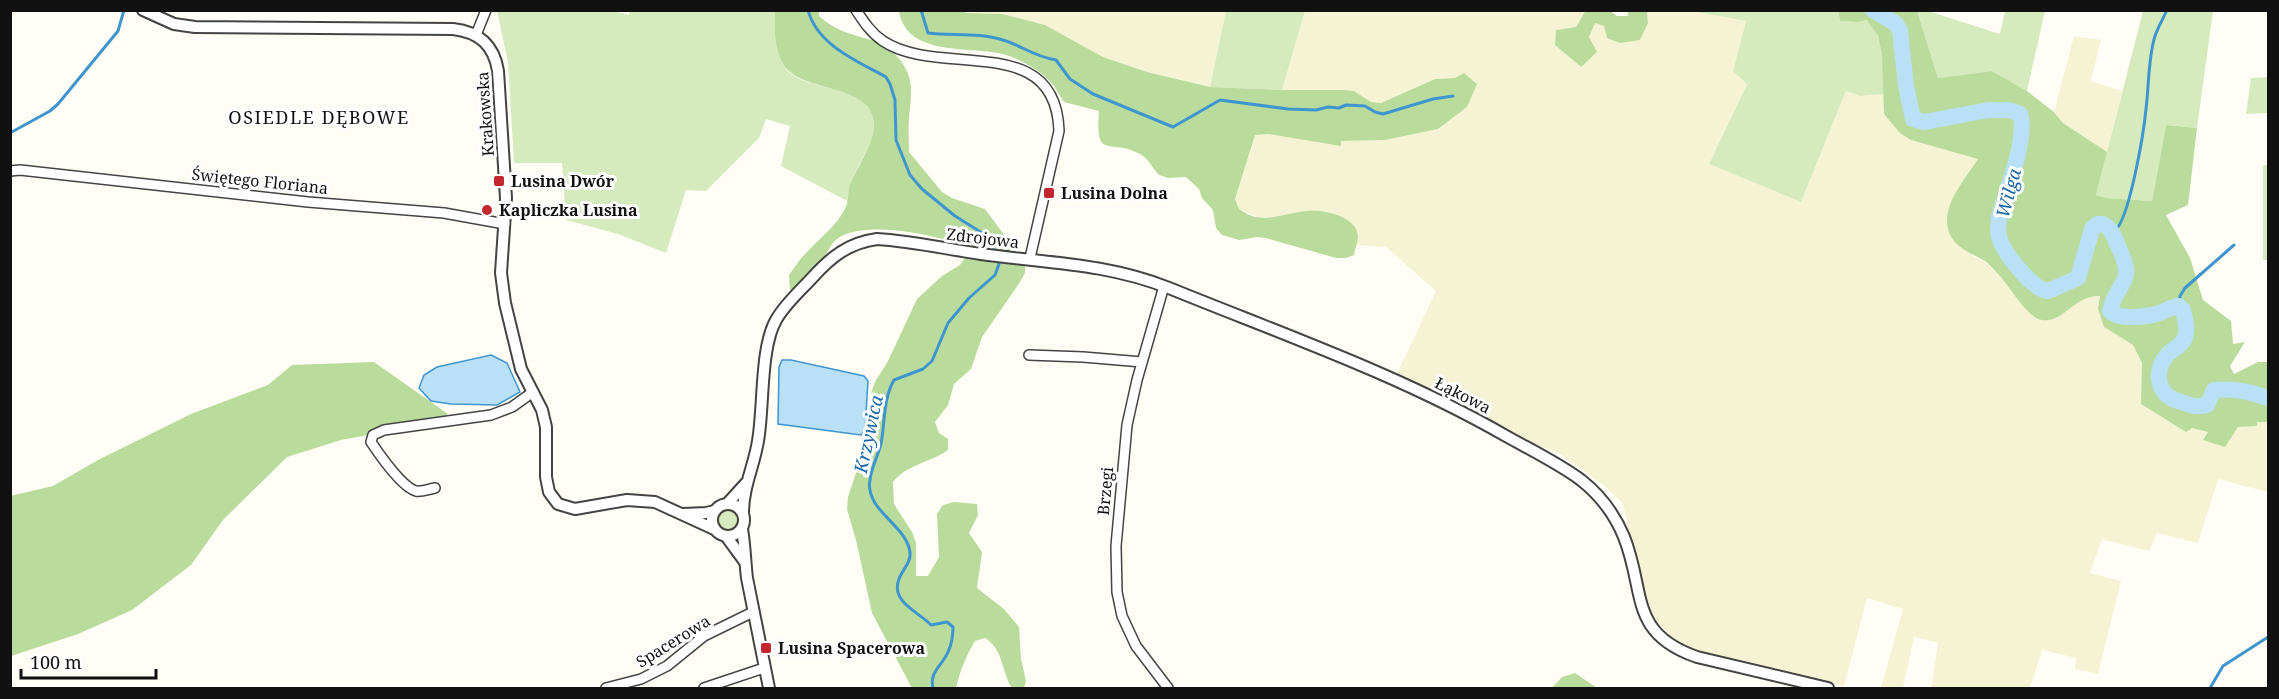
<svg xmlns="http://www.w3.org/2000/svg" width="2279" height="699" font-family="'Noto Serif',serif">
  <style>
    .farmland { fill: #f6f3d4 }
    .green { fill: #d5ebbd }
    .forest { fill: #b9dc9c }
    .water { fill: #b9e0f7; stroke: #3f96cf; stroke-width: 1.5 }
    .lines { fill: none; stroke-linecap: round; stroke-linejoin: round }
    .stream { stroke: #3f96cf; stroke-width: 3 }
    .river { stroke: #b9e0f7; stroke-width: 16 }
    .minor-casing { stroke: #444; stroke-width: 12 }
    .tertiary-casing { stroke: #444; stroke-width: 14 }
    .minor { stroke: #fff; stroke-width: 9 }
    .tertiary { stroke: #fff; stroke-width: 10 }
    .poi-dot { fill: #c4262e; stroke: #fff; stroke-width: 2 }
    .labels { text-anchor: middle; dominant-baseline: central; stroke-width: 6; stroke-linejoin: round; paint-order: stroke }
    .street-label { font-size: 16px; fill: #111; stroke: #fff }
    .poi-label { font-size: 16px; font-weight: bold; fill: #111; stroke: #fff; text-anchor: start }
    .neighbourhood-label { font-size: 18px; letter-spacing: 1.5px; fill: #111; stroke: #fff }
    .water-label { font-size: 18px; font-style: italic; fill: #1768a6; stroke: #fff }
  </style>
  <rect width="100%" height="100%" fill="#fffdf5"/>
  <path class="farmland" d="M968,10l258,1 -16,76 -63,-15 -44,-15 -58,-32 -43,-11 -34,-1z
    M1305,11h281l-10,16 -20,3 -1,15 26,22 8,-30 6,-15 9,4 44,-3 -1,-12h45l54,10 -13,50 14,12 -38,81 92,38 45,-111 14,5 24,-2v20l27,26 68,18 -19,27 -13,31 26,40 12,6 15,14 57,42 26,-20 17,-2 4,31 29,18 9,19v40l44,28 5,-4 17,4 -4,8 34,-13 19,-1 -1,-4h12v70l-50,-13 -20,64 -41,-10 -8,18 -47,-12 -12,34 31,8 -23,93 -23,-5 1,-11 -34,-8 -12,38h-99l7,-45 -24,-6 -11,51h-22l22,-79 -36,-11 -23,88 -118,-27 -45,-14 -23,-22 -15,-23 -20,-97 -21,-19 -42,-30 -31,-12 -86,-48 -46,-20 39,-83 -50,-44 -30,-2 2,-9 -4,-9 -17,-12 -31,-4 -29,6h-20l-18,-8 -4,-10 20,-64 13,-1 73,11 -1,-4 45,-1 53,-11 29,-22 -12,-29 -20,1 -54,24 -10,-1 -17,-11 -10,-1h-62z
    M2074,36l27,4 -10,41 31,10 -15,61 -44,-29 -9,-11z"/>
  <path class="green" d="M609,10l20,5 1,-5 145,1c-1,19 -1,41 11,58 20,24 89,14 88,58 -1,19 -17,37 -23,56 -2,5 -3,12 -4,18l-66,-35 9,-40 -24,-7 -7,19 -53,53 -20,-1 -20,63 -48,-19 -52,-14 -4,-57h-48l-6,-101 -11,-51z
    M1226,11h79l-23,79 -72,-3z
    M1692,11h146l2,10 18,1 9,-2c19,20 16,48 17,74l-24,2 -14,-5 -45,111 -92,-38 38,-80 -14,-13 13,-50z
    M1920,11h8l72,23 5,-23h40l-18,80 -35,-20 -54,7 -20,-64z
    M2143,11h70l-16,117 -31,-3 -14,76 -45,-3 -11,-3z
    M2268,77v36l-22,1 5,-36z
    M2263,165h5v95h-5z
    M717 520a10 10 0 1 1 20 0a10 10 0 1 1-20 0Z"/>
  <path class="forest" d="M953,10l15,3 34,1 43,11 58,32 44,15 63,15 72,3h62l10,1 17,11 10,1 54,-24 20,-1 9,-5 13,11 -10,23 -29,22 -53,11 -44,1v5l-73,-12 -13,1 -20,64 4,10c5,3 10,7 17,8 18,3 34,-5 51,-6 16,-2 50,5 51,25 0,6 -3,13 -4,19l-8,3h-10l-70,-20 -9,-1 -18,3 -17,-5 -6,-7 -3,-18 -11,-12 -3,-9 -13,-12 -18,1 -9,-3c-7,-7 -10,-16 -19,-21 -31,-17 -45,8 -41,-43l-35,-9c-4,-5 -6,-11 -10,-16 -10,-13 -27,-23 -42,-29 -34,-14 -103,4 -113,-45z
    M1586,10l24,1 7,5h11v-5h19l1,12 -8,17 -20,3 -13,-5 -3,-12 -9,-3 -6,14 8,15 -16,15 -26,-22 1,-15 20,-3z
    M1838,10l82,1 -2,3 20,64 54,-7 35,20 27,21 9,11 44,29 -11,43 11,3 45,3 14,-76 31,3 -9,77 -22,10 24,43 13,42 28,21 2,23 12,-2 -15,24 4,8 24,-12h10v60h-11v4l-19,1 -13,20 -22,-7 5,-8 -16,-4 -6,4 -45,-28 1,-41 -9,-18 -29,-18 -6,-18 2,-13c-28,0 -35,27 -58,24 -15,-2 -33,-35 -44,-46 -4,-4 -8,-9 -13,-13 -14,-8 -33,-14 -37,-32 -6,-25 18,-51 30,-70l-67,-19 -11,-7 -16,-19 -2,-60 -4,-18 -11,-16 -9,2 -18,-1z
    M775,11h44v5c15,14 31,18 49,23 10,2 21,9 28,16 20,23 15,36 13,64 -1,11 0,22 0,33l33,40 10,6 33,11 40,54v10l-5,9 -38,55 -11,32 -17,15 -6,21 -13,17 4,11 9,6v11c-18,13 -41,14 -55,32l1,22 18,28 4,11v33h12l11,-19 -2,-43 6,-9 11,-3 23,2 1,11 -9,18 13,19 -5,36 27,21 15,18 2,32 5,22 -2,7h-12c-11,-17 -8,-38 -27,-50l-10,3c-9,15 -15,30 -19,47h-44l-40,-75 -16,-73 -9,-31 1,-12 21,-63 2,-41 4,-11 13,-21 29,-62 25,-23 18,-11 7,-10 -5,-9c-27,-12 -95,-25 -122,-9 -10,6 -13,17 -19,26 -9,11 -20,20 -31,28l-1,-16c6,-8 12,-18 20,-25 12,-13 27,-24 36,-41 4,-8 2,-18 6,-27 7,-16 21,-36 23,-54 3,-46 -74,-34 -91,-64 -9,-16 -9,-36 -8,-53z
    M374,362l74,52 -14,9 -93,17 -54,17 -64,63 -32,45 -59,45 -54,24 -67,22 -1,-160 43,-10 45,-26 93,-46 77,-29 24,-20z
    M1575,673l22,15h-45l10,-11z"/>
  <path class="water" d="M491,355l16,8 13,29 -23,13 -46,-1 -20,-3 -12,-13 5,-13 13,-8z
    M782,360h9l73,16 4,5 -3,49 -4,5 -83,-11 1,-57z"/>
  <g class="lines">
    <path class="stream" d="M808,10c9,35 49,51 78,67l4,7 5,16 1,40 14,35 12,14 33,27 32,20 8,17
      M921,10l7,23c24,3 51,-1 75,7 20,6 29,16 53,20l14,19 23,15 80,33 47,-27 68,9 28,1 12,-3 11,1 7,-3 19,1 10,6 8,2 50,-15 20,-3
      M10,133l40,-22 8,-7 60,-73 6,-21
      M2113,232c16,-7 31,-102 33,-123 3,-23 2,-51 9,-73 3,-9 8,-17 12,-26
      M2179,306l1,-10 5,-8 49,-43
      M933,688c-4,-16 9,-22 15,-36 4,-8 5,-16 5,-25l-6,-5 -16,3c-12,-13 -41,-23 -32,-46 3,-9 12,-16 11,-26 -1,-19 -26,-35 -35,-50 -4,-7 -7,-15 -5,-23 1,-12 8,-24 11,-36 4,-21 2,-45 13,-64l29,-11 9,-8 16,-38 21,-25 26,-23 4,-11 -2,-5
      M2210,688l13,-22 45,-29"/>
    <path class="river" d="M1873,10l22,13 5,7 6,56 7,33 11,3 65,-12h20l11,4c8,23 -14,79 -21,103 -1,8 -2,16 1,23 5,14 33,50 48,51l30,-13 14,-49 5,-5h6c11,6 11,14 16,24 18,37 -3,33 -9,63 9,9 30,6 42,4 9,-1 17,-8 27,-9l4,4c2,8 5,20 2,28 -3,7 -11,11 -17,16 -14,15 -12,39 7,46 11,4 21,8 32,5l7,-15c20,-2 36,2 54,8"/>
    <defs>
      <path id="minor" d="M856,10c8,12 15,23 27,31 57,38 173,-11 176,90l-29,127
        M476,35l10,-25
        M10,171l10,-1 288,32 136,11 61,11
        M1164,286l-27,94 -10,45 -11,121 1,46 5,24 14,30 32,42
        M1029,355l54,2 59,5
        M435,488c-6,1 -13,4 -19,3 -14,-4 -37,-37 -45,-49l2,-7 11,-5 107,-15 21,-8 21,-15
        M606,688l35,-9 26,-13 37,-30 49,-24
        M704,688l60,-20"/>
      <path id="tertiary" d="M143,10l31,14 21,3 258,2c26,3 41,16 45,42l8,127 -5,75 4,30 16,66 21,41 4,17v50l3,15 9,12 17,5 52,-9 28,2 59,27
        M712 520a16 16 0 1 1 32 0a16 16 0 1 1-32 0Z
        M727,504l19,-21
        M743,513c0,-26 11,-47 15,-72 6,-34 2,-93 18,-121 9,-16 24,-29 36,-42 19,-21 36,-35 65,-39 35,2 69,10 104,15 65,9 125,9 188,34 113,46 231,87 337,148 25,14 52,27 75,44 19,15 34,35 43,57 22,55 4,96 73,120l131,31
        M683,514l23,-1 9,-2
        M742,529c3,17 3,33 5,49l22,110
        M726,536l19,26"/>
    </defs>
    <use href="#minor" class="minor-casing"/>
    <use href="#tertiary" class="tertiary-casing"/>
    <use href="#minor" class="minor"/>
    <use href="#tertiary" class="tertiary"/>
  </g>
  <g class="poi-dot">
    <rect x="493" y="175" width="12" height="12" rx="3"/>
    <rect x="1043" y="187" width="12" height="12" rx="3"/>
    <circle cx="487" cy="210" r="6"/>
    <rect x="760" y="642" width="12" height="12" rx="3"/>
  </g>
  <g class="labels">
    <g class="street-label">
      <text transform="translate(485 114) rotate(-94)">Krakowska</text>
      <text transform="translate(260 181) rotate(6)">Świętego Floriana</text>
      <text transform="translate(983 238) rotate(7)">Zdrojowa</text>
      <text transform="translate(1463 395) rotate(27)">Łąkowa</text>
      <text transform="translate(1105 491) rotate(-85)">Brzegi</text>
      <text transform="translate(673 641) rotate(-32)">Spacerowa</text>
    </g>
    <g class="poi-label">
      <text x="511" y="181">Lusina Dwór</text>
      <text x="1061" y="193">Lusina Dolna</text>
      <text x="499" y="210">Kapliczka Lusina</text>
      <text x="778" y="648">Lusina Spacerowa</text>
    </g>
    <g class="neighbourhood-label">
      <text x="319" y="117">OSIEDLE DĘBOWE</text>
    </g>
    <g class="water-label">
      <text transform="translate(2008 193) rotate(-75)">Wilga</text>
      <text transform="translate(868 434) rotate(-78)">Krzywica</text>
    </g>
  </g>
  <rect width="2279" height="699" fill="none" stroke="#111111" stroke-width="24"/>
  <path d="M21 669v9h135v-9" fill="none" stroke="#111111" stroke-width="3"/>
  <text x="30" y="669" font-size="18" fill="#111111" stroke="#ffffff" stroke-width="4.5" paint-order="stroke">100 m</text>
</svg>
